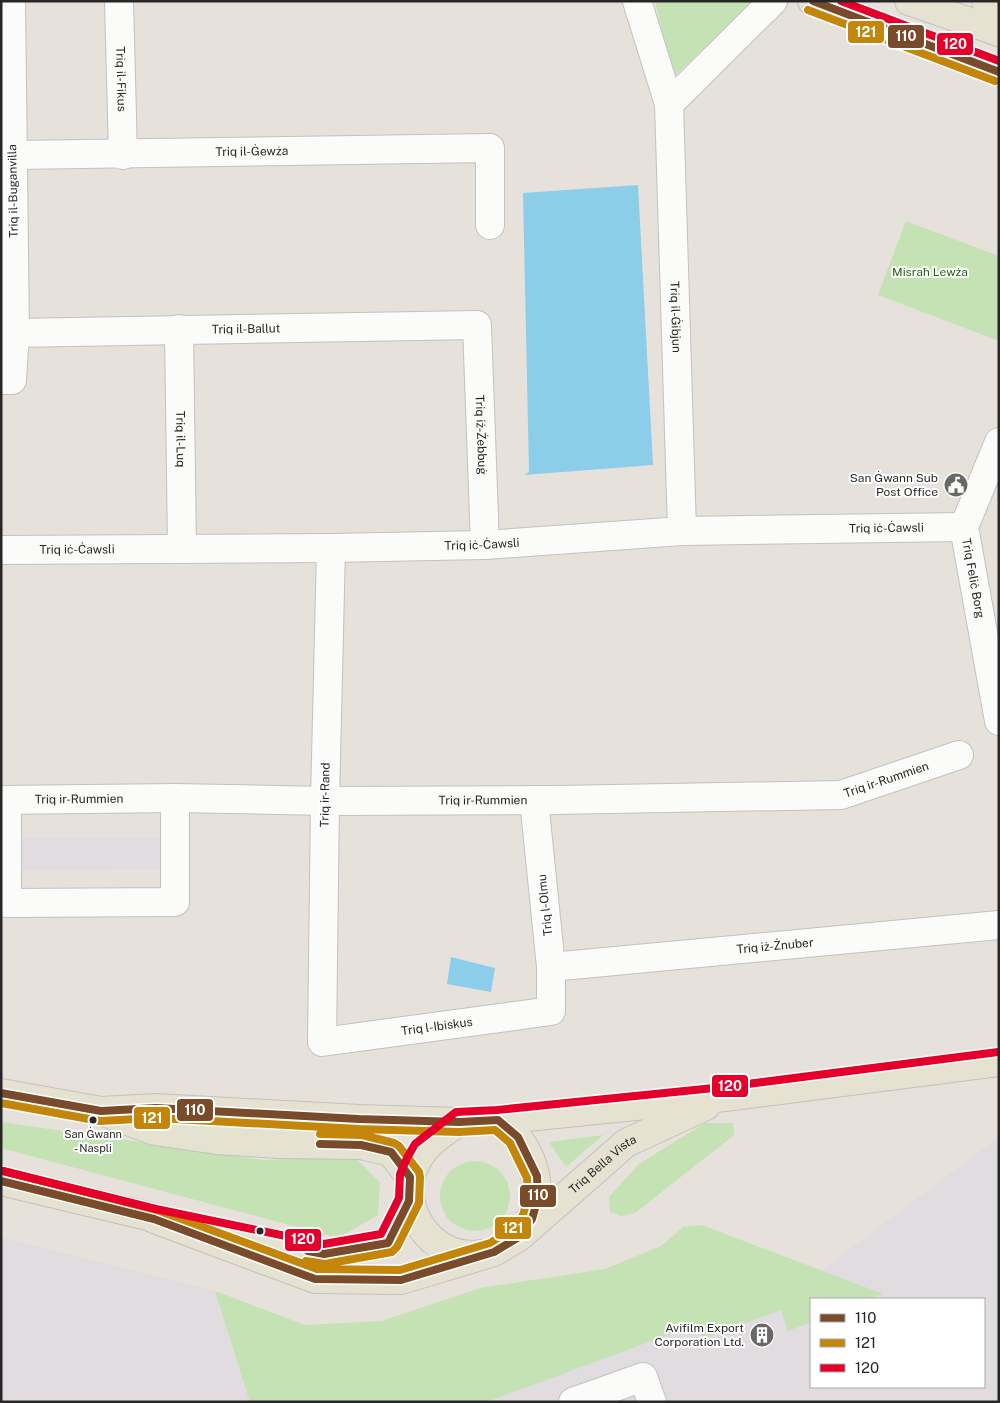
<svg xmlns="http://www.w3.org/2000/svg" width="1000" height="1403" font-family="'Public Sans',sans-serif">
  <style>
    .industrial { fill: #e0dcdf; fill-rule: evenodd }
    .green { fill: #c4e2b3 }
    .water { fill: #8ccdea }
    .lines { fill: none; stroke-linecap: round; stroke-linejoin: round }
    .minor-casing { stroke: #c3c1c1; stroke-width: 30 }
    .major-casing { stroke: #c3c1bf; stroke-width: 30 }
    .minor { stroke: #fbfbfa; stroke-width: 28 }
    .major { stroke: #e6e2d1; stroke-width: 28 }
    .bus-1-casing { stroke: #fff; stroke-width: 11 }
    .bus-2-casing { stroke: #fff; stroke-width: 11 }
    .bus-3-casing { stroke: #fff; stroke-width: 11 }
    .bus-1 { stroke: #7a4b2a; stroke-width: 8 }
    .bus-2 { stroke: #c3860a; stroke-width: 8 }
    .bus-3 { stroke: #e4002b; stroke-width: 8 }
    .bus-dot { fill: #272727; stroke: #fff; stroke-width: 2 }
    .labels { text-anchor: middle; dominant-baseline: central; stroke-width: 4; stroke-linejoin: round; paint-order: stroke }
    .bus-label { font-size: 11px; fill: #272727; stroke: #fff }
    .street-label { font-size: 12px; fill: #272727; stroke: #fff }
    .park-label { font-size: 12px; fill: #236317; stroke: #fff }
    .poi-label { font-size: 12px; fill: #272727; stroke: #fff; text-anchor: end }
    .line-badge { stroke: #fff; stroke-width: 2 }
    .badge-label { font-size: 14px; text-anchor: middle; font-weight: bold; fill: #fff }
  </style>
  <rect width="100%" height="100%" fill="#e6e2db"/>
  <path class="industrial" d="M22,837h140v32l-140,1z
    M999,1137v265h-515l211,-77 96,-32zM811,1299h173v88h-173z
    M1,1237l214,54 35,111h-249z"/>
  <path class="green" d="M655,1h100l-82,76z
    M906,221l93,35v85l-121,-46z
    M1,1122l262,38 91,-4 26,27 -2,32 -40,23 -337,-90z
    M705,1123h28l1,12 -99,78 -14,3 -11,-4 -1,-15 30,-33z
    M603,1135l-37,32 -17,-25z
    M440 1196a35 35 0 1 1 70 0a35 35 0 1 1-70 0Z
    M702,1225l181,69 -14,5h-58v23l-23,9 -7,-21 -78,29 -8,-14 -209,77h-236l-35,-111 90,34 77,-4 99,-33 124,-19 56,-23 22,-19z"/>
  <path class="water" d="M638,185l15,280 -129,10 5,-3 -6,-279z
    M451,957l44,11 -4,24 -44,-8z"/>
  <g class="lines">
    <defs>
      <g id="minor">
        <path id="s1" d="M119,1l4,154"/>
        <path id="s2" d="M637,1l32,103 13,427"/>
        <path d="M669,104l104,-103"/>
        <path id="s3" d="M13,155l477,-7v77"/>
        <path id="s4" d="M179,329l3,219"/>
        <path id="s5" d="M15,333l462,-8 8,220"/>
        <path d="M1,380h11l3,-47 -4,-332"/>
        <path id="s6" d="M999,442l-35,85 35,194"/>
        <path id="s7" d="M331,548l-6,253 -3,241 229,-31v-44l-17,-167"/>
        <path id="s8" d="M1,550l330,-2 154,-3 197,-14 282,-4"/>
        <path id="s9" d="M1,800l174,-2 150,3 232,-1 284,-5 118,-40"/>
        <path d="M7,800v103l168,-1v-104"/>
        <path id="s10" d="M551,967l448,-42"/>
        <path d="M573,1402l70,-25 9,25"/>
      </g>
      <g id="major">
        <path d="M812,1l187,71"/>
        <path d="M909,1l90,31"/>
        <path d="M986,1l10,30"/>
        <path d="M1,1093l100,18 54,20 62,9 63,4 81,1 30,7 19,25"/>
        <path d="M101,1111l55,-3 203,11 100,3 39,-2 227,-23 274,-35"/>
        <path d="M498,1120c6,5 15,11 20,18 20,27 27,63 6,92"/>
        <path d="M459,1122c-16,11 -33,21 -42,39 -24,42 13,101 63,93"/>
        <path d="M1,1181l171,41"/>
        <path id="s11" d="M154,1219l161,60 86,1 93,-28 25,-15 107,-94 80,-37"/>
        <path d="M239,1236l85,18 64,-11 21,-42"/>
      </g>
    </defs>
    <use href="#minor" class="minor-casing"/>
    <use href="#major" class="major-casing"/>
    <use href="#minor" class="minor"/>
    <use href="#major" class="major"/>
    <defs>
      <path id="bus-1" d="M813,1l186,71
        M1,1093l100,18 55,-3 203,11 100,3 39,-2 20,17 19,39 1,22 -6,21 -13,18 -25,15 -93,28 -86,-1 -161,-60 -153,-38
        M308,1251l16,3 64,-11 21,-42 1,-24 -19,-25 -30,-7 -41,-1"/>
      <path id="bus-2" d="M808,10l187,71
        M1,1103l99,18 56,-3 203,11 100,3 36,-2 15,13 17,35 1,19 -5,18 -11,14 -22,14 -90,27 -83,-1 -160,-59 -154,-39
        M306,1261l19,3 67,-12 5,-5 22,-44 1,-26 -1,-5 -20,-26 -5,-3 -32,-8 -42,-1"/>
      <path id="bus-3" d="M841,1l158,60
        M3,1171l153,38 168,35 57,-10 18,-36 1,-24 7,-16 8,-14 41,-32 41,-2 227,-23 274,-35"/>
    </defs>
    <use href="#bus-1" class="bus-1-casing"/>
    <use href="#bus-2" class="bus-2-casing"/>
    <use href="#bus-3" class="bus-3-casing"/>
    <use href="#bus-1" class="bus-1"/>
    <use href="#bus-2" class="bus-2"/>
    <use href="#bus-3" class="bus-3"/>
  </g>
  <defs>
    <symbol id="civic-disc" viewBox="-11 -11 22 22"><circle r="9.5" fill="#6a6866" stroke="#fff"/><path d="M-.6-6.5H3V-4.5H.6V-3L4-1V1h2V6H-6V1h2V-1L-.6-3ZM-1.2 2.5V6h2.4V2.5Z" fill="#fff"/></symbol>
    <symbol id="building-disc" viewBox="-11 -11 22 22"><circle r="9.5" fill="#6a6866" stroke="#fff"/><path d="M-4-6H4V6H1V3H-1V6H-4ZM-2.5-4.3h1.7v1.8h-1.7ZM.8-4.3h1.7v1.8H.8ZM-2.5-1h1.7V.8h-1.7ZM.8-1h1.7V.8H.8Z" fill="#fff"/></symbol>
  </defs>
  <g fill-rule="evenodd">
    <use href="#civic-disc" x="942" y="471" width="28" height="28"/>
    <use href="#building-disc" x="748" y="1321" width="28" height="28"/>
  </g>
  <g class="bus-dot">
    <circle cx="93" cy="1120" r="4.5"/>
    <circle cx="260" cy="1231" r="4.5"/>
  </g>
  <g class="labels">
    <g class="bus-label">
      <text x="93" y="1134">San Ġwann<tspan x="93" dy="14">- Naspli</tspan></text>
    </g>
    <g class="street-label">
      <text stroke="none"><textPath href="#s1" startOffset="78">Triq il-Fikus</textPath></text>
      <text stroke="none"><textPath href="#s3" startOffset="239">Triq il-Ġewża</textPath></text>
      <text transform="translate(13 191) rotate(-91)">Triq il-Buganvilla</text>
      <text stroke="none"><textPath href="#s2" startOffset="321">Triq il-Ġibjun</textPath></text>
      <text stroke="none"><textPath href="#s5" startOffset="231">Triq il-Ballut</textPath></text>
      <text stroke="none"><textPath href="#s5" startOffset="572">Triq iż-Żebbuġ</textPath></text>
      <text stroke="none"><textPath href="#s4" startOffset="110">Triq il-Luq</textPath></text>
      <text stroke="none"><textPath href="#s8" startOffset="886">Triq iċ-Ċawsli</textPath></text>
      <text stroke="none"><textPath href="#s8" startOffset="481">Triq iċ-Ċawsli</textPath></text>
      <text stroke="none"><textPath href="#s8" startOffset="76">Triq iċ-Ċawsli</textPath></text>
      <text stroke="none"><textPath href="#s6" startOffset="144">Triq Feliċ Borg</textPath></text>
      <text stroke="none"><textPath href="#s9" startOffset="888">Triq ir-Rummien</textPath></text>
      <text transform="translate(325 795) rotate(-89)">Triq ir-Rand</text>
      <text stroke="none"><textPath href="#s9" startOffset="78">Triq ir-Rummien</textPath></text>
      <text stroke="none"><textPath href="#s9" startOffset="482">Triq ir-Rummien</textPath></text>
      <text transform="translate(545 905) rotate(-96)">Triq l-Olmu</text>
      <text stroke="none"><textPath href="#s10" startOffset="225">Triq iż-Żnuber</textPath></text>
      <text stroke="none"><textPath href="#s7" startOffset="610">Triq l-Ibiskus</textPath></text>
      <text stroke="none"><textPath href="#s11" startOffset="495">Triq Bella Vista</textPath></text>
    </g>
    <g class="park-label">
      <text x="930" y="272">Misraħ Lewża</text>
    </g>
    <g class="poi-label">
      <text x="938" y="478">San Ġwann Sub<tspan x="938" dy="14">Post Office</tspan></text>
      <text x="744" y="1328">Avifilm Export<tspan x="744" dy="14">Corporation Ltd.</tspan></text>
    </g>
  </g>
  <g class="line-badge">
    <rect x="847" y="20" width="38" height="24" rx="5" fill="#c3860a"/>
    <rect x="887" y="24" width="38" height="25" rx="5" fill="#7a4b2a"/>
    <rect x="936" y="32" width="38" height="24" rx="5" fill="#e4002b"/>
    <rect x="711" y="1074" width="38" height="24" rx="5" fill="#e4002b"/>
    <rect x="176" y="1098" width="38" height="24" rx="5" fill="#7a4b2a"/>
    <rect x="133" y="1106" width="38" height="24" rx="5" fill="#c3860a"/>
    <rect x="519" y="1184" width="38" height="24" rx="5" fill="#7a4b2a"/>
    <rect x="494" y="1216" width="38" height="24" rx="5" fill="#c3860a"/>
    <rect x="284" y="1228" width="38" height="24" rx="5" fill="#e4002b"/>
  </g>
  <g class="badge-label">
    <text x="866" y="37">121</text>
    <text x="906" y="41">110</text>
    <text x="955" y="49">120</text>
    <text x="730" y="1091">120</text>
    <text x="195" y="1115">110</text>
    <text x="152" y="1123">121</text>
    <text x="538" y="1200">110</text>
    <text x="513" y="1233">121</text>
    <text x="303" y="1244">120</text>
  </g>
  <rect width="1000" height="1403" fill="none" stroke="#272727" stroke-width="5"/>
  <rect x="810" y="1298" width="175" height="90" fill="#ffffff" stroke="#a9a9a9"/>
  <rect x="820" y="1314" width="25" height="8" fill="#7a4b2a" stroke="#a9a9a9"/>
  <text x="855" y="1323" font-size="15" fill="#272727">110</text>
  <rect x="820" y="1339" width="25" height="8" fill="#c3860a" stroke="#a9a9a9"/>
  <text x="855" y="1348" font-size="15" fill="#272727">121</text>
  <rect x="820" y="1364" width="25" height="8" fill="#e4002b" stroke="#a9a9a9"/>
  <text x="855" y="1373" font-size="15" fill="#272727">120</text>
</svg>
